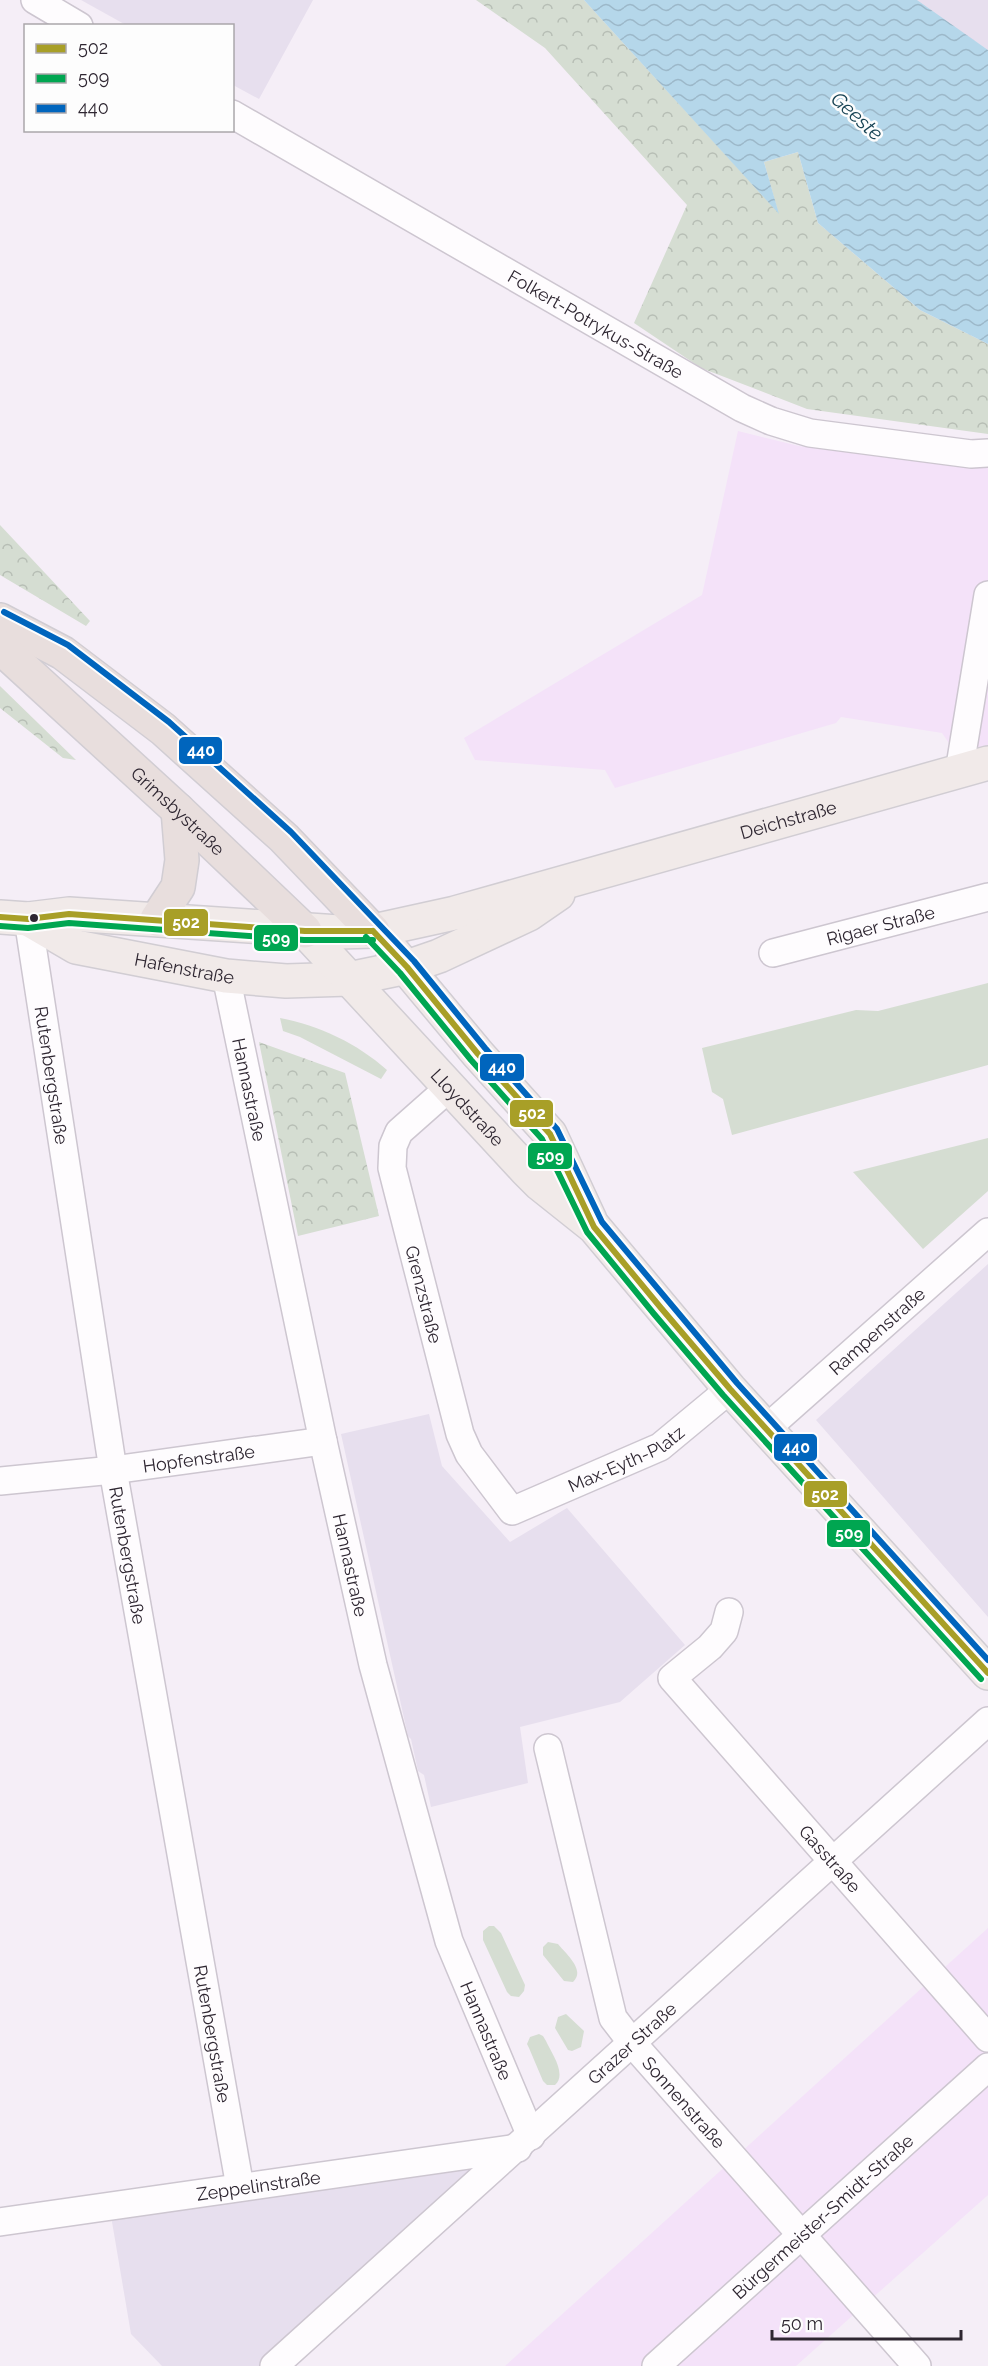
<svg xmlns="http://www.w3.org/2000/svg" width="988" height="2366" font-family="Raleway,sans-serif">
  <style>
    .built { fill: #f4e2f9 }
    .education { fill: #e7dfee }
    .grass { fill: #d5ddd2 }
    .forest { fill: url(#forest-crowns) }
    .water { fill: url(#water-waves) }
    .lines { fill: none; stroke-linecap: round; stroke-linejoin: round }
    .minor-casing { stroke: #cdc6d0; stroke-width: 30 }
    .major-casing { stroke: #d1cdd3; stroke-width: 36 }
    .highway-casing { stroke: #d1cdd3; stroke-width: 36 }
    .minor { stroke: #fefcfe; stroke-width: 27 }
    .major { stroke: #f1eae9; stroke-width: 33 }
    .highway { stroke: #e8dedd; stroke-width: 33 }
    .bus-1-casing { stroke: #fdfdfd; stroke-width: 10 }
    .bus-2-casing { stroke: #fdfdfd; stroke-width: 10 }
    .bus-3-casing { stroke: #fdfdfd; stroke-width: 10 }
    .bus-1 { stroke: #a89f27; stroke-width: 6 }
    .bus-2 { stroke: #00a651; stroke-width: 6 }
    .bus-3 { stroke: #0065bd; stroke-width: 6 }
    .bus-dot { fill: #2e2631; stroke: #fdfdfd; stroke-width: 2 }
    .labels { text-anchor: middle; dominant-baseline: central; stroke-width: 5; stroke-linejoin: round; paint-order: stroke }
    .street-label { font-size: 18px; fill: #2e2631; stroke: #fdfdfd }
    .water-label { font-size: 20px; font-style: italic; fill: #174354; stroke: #fdfdfd }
    .line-badge { stroke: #fdfdfd; stroke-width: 2 }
    .badge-label { font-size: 16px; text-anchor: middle; font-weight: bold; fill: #fff }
  </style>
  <defs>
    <pattern id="forest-crowns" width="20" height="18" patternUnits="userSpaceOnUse" patternTransform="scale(1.5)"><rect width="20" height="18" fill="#d5ddd2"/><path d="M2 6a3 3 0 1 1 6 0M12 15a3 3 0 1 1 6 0" fill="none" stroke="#b7beb5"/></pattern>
    <pattern id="water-waves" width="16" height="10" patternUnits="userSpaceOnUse" patternTransform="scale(1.5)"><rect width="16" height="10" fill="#b5d7ea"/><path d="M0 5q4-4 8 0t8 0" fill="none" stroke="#9cb8c9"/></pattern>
  </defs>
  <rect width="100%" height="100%" fill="#f5eef7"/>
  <path class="built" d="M738,431l61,15 161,21 28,-1v288l-26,8 -20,-29 -101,-16 -5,6 -221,65 -10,-18 -130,-10 -11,-22 238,-143z
    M988,1928v267l-192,171h-291z"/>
  <path class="education" d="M81,0h232l-54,99 -26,-14 -1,-59 -106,-1z
    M917,0h71v50l-67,-45z
    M988,1264v353l-172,-197z
    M429,1414l13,52 68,76 57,-34 118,137 -65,57 -100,25 8,56 -97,24 -7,-32 -6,-4 -7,-32 -3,-3 -67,-302z
    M495,2159l-235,207h-98l-31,-32 -20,-118z"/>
  <path class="grass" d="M988,983v82l-256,70 -9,-36 -11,-7 -10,-44 154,-38 22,1z
    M280,1018c39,7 78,26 107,52l-6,9 -81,-42 -17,-6z
    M988,1138v53l-65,58 -70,-77z
    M489,1926h5l7,7 24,52 -1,6 -5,6 -8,-1 -4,-4 -24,-52v-9z
    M548,1942l10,2c8,10 28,26 15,38l-9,-1 -21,-26v-8z
    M566,2014l18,17 -3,16 -9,4 -4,-1 -13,-22 3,-11z
    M539,2034l4,2 3,5c6,13 21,33 9,44h-8l-4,-4 -14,-33 -2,-4 3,-7z"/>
  <path class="forest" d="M476,0h108l194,212 -14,-50 34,-10 20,71 102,87 68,34v90l-181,-25 -106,-41 -67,-45 53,-118 -142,-157z
    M0,525l90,96 -4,5 -86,-51z
    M0,686l76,74 -13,-2 -63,-50z
    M259,1042l86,31 34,143 -81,20z"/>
  <path class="water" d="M584,0h333l71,50v294l-68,-34 -102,-87 -20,-71 -34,10 15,52z"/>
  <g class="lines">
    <defs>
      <g id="minor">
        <path d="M35,0l44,26"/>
        <path id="s1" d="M232,114l510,294 29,13 39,12 161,21 17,-1"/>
        <path d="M959,772l29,-177"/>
        <path id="s2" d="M28,919l85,551 127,717"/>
        <path id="s3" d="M773,953l215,-56"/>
        <path id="s4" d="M226,976l97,465 50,224 76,276 82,195"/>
        <path id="s5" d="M451,1086l-52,46 -6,14 -1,22 68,266 9,20 43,57 148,-64 70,-58"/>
        <path id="s6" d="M766,1429l222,-197"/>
        <path id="s7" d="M0,1481l113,-11 210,-29"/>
        <path id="s8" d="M729,1612l-5,19 -14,16 -38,31 316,360"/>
        <path id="s9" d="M548,1748l65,270 20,26 284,322"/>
        <path id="s10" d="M0,2222l518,-74"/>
        <path id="s11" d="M274,2366l714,-645"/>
        <path id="s12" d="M656,2366l332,-299"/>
      </g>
      <g id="major">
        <path id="s13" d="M0,917l28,2 41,-5 270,18 34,-1 82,-18 533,-150"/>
        <path id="s14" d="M28,919l48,28 150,29 60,5 63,-2 58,-12 32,-11 90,-42 29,-20"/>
        <path id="s15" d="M305,931l221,239 14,14 54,43 136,162 258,284"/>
        <path d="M393,952l85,102 72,80 40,86"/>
      </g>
      <g id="highway">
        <path d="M0,620l63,33 100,76 121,109 89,93"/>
        <path id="s16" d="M0,647l178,163 127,121"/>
        <path d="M157,919l21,-32 4,-27 -4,-50"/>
      </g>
    </defs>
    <use href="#minor" class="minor-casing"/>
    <use href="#major" class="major-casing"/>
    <use href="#highway" class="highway-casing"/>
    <use href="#minor" class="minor"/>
    <use href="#major" class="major"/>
    <use href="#highway" class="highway"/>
    <defs>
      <path id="bus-1" d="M0,917l28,2 41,-5 236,17h68
        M373,931l34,36 71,87 72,80 44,93 67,81 69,81 258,284"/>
      <path id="bus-2" d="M0,926l28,2 41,-5 235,17h69
        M366,937l34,36 71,87 71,79 45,93 67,82 69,81 258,284"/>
      <path id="bus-3" d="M4,612l64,33 101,77 122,110 123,129 71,87 72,81 45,93 135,161 251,277"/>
    </defs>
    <use href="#bus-1" class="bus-1-casing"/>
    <use href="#bus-2" class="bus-2-casing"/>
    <use href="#bus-3" class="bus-3-casing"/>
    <use href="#bus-1" class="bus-1"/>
    <use href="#bus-2" class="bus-2"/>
    <use href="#bus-3" class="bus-3"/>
  </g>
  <circle class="bus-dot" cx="34" cy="918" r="5"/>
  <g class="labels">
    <g class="street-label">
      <text stroke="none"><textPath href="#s1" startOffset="420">Folkert-Potrykus-Straße</textPath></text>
      <text stroke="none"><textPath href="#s16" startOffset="242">Grimsbystraße</textPath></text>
      <text stroke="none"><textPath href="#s13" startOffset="804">Deichstraße</textPath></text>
      <text stroke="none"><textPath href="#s3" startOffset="111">Rigaer Straße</textPath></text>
      <text stroke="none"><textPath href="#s14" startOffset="166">Hafenstraße</textPath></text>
      <text stroke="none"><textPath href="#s2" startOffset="158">Rutenbergstraße</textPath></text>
      <text stroke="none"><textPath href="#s4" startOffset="116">Hannastraße</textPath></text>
      <text stroke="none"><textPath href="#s15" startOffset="240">Lloydstraße</textPath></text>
      <text stroke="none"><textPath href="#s5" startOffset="237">Grenzstraße</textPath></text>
      <text stroke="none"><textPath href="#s6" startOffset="148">Rampenstraße</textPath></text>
      <text stroke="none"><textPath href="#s5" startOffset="600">Max-Eyth-Platz</textPath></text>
      <text stroke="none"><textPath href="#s7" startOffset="200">Hopfenstraße</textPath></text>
      <text stroke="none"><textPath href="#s2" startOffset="644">Rutenbergstraße</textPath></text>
      <text stroke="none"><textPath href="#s4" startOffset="602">Hannastraße</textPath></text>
      <text stroke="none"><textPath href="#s8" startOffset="330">Gasstraße</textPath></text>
      <text stroke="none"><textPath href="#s4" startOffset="1088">Hannastraße</textPath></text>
      <text stroke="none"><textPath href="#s2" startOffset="1130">Rutenbergstraße</textPath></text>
      <text stroke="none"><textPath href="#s11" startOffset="482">Grazer Straße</textPath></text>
      <text stroke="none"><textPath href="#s9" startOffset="388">Sonnenstraße</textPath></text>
      <text stroke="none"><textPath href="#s10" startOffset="261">Zeppelinstraße</textPath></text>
      <text stroke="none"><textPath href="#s12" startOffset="224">Bürgermeister-Smidt-Straße</textPath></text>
    </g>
    <g class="water-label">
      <text transform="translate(857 116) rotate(42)">Geeste</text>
    </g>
  </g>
  <g class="line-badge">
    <rect x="178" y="736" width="45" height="29" rx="6" fill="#0065bd"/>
    <rect x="163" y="908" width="46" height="29" rx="6" fill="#a89f27"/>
    <rect x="253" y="924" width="46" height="28" rx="6" fill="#00a651"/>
    <rect x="479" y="1053" width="46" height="29" rx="6" fill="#0065bd"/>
    <rect x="509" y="1099" width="45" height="29" rx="6" fill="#a89f27"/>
    <rect x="527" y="1142" width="46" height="28" rx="6" fill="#00a651"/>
    <rect x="773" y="1433" width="45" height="29" rx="6" fill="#0065bd"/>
    <rect x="803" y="1480" width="45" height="28" rx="6" fill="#a89f27"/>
    <rect x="826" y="1519" width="45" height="29" rx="6" fill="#00a651"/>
  </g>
  <g class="badge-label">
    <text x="201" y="756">440</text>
    <text x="186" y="928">502</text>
    <text x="276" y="944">509</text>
    <text x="502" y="1073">440</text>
    <text x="532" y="1119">502</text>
    <text x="550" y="1162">509</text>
    <text x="796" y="1453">440</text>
    <text x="825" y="1500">502</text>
    <text x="849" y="1539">509</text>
  </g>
  <rect x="24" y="24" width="210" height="108" fill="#fdfdfd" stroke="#aaa7ab" stroke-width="1.5"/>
  <rect x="36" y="44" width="30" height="9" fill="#a89f27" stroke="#aaa7ab" stroke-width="1.5"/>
  <text x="78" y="54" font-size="18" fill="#2e2631">502</text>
  <rect x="36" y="74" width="30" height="9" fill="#00a651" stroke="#aaa7ab" stroke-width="1.5"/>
  <text x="78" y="84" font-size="18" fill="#2e2631">509</text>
  <rect x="36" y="104" width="30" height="9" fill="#0065bd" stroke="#aaa7ab" stroke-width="1.5"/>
  <text x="78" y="114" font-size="18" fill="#2e2631">440</text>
  <path d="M772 2330v9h189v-9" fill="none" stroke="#2e2631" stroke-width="3"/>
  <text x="781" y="2330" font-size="18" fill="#2e2631" stroke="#fdfdfd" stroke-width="4.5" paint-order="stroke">50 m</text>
</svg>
